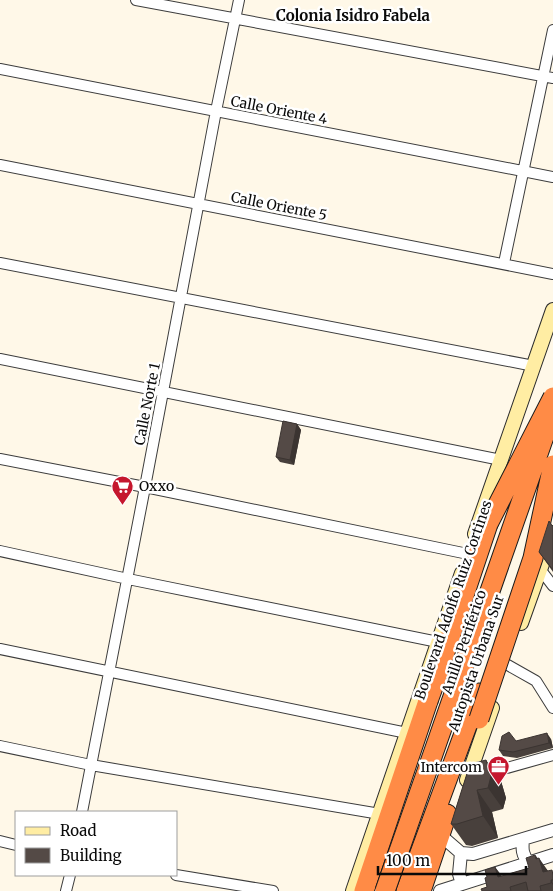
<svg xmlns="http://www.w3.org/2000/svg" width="553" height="891" font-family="Merriweather,serif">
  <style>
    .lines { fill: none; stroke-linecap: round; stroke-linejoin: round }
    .minor-casing { stroke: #3d3d3d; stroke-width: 12 }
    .tertiary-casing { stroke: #3d3d3d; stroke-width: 14 }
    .secondary-casing { stroke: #2c2c2c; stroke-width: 16 }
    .motorway-casing { stroke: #1b1b1b; stroke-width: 21 }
    .minor { stroke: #fff; stroke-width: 10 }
    .tertiary { stroke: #fff; stroke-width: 12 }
    .secondary { stroke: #ffeda3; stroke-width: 14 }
    .motorway { stroke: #ff8b46; stroke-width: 19 }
    .motorway-bridge-casing { stroke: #1b1b1b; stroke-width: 21; stroke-linecap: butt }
    .motorway-bridge { stroke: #ff8b46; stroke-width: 19 }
    .wall { fill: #48403c }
    .shaded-wall { fill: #3b3431 }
    .building { fill: #544a46; stroke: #3b3431 }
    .labels { text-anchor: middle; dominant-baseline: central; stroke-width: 5; stroke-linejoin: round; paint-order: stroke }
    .street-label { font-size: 14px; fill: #0a0a0a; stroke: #fff }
    .poi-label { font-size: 14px; fill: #0a0a0a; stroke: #fff; text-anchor: start }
    .neighbourhood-label { font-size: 15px; font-weight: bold; fill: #0a0a0a; stroke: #fff }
  </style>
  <rect width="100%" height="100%" fill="#fff8e8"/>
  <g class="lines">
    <defs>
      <path id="minor" d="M136,0l417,78
        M0,69l553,108
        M0,165l553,109
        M0,263l534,103
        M504,263l49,-233
        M0,359l501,101
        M0,459l145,28 323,67
        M0,551l128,28 310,63
        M540,569l13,17
        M0,649l407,84
        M506,664l30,17 17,27
        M0,746l91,19 289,49
        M482,775l71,-20
        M82,812l63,-325 71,-376 23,-111
        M0,841l16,4
        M176,875l97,16
        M66,891l4,-16"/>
      <path id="tertiary" d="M523,839c-1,10 -1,16 6,24
        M446,840l15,13 12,1 80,-24
        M461,853l-2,21 3,10
        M440,891l113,-36"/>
      <path id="secondary" d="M475,534l78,-224
        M521,623l32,-90
        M467,780l25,-72
        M353,891l109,-318"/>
      <path id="motorway" d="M437,676l51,-152
        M364,891l64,-190
        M406,891l73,-198
        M421,891l26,-77"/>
    </defs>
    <use href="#minor" class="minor-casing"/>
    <use href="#tertiary" class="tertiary-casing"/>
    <use href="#secondary" class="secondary-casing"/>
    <use href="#motorway" class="motorway-casing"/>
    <use href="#minor" class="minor"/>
    <use href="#tertiary" class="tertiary"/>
    <use href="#secondary" class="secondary"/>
    <use href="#motorway" class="motorway"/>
    <defs>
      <path id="motorway-bridge" d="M488,524l65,-127
        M428,701l9,-25
        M479,719l54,-161 20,-93
        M385,891l168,-480"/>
    </defs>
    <use href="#motorway-bridge" class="motorway-bridge-casing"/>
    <use href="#motorway-bridge" class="motorway-bridge"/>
  </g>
  <path class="wall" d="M297,424l4,6 -7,35 -14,-3 -4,-5z
    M553,527v45l-14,-20z
    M551,739l2,9 -36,10 -14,-2 -4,-6z
    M470,764l31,17 5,17 -3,11 -11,3 6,26 -26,8 -6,-1 -15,-21z
    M535,855l13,16 5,1v19h-71l5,-4v-10l8,-10 7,9 27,-8z"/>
  <path class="shaded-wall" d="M297,424l4,6 -7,35 -4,-5z
    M547,733l4,6 2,9 -4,-5z
    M486,760l15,21 5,17 -3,11 -15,-21z
    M477,790l15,22 6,26 -15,-22z
    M535,855l5,6 -1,-3 11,16 1,6 2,4v1l-10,-13z
    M495,867l11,16 -8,-6z"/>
  <path class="building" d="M283,421l14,3 -7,36 -14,-3z
    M549,521l4,6v43l-14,-18z
    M509,732l7,9 31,-8 2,10 -36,9 -14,-2 3,-14z
    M486,760l5,16 -3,12 -11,2 6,26 -26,8h-6l19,-60z
    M535,855l1,4 3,-1 4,14 9,-2 1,5v5h-2v3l-11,3 1,5h-13l-2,-9 -16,5 1,4h-29l-1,-2 6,-2 -2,-9 2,-1 -2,-7 10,-3 3,10 31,-9 -3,-10z"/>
  <defs>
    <symbol id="supermarket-pin" viewBox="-11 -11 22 30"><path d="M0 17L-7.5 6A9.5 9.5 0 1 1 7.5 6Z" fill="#c5172e" stroke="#fff"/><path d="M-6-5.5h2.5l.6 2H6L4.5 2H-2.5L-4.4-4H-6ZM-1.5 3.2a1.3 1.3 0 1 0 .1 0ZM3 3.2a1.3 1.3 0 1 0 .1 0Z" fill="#fff"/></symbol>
    <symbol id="office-pin" viewBox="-11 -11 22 30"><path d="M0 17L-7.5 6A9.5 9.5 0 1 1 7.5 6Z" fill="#c5172e" stroke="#fff"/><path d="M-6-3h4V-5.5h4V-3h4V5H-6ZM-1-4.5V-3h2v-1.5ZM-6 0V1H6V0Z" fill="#fff"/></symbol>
  </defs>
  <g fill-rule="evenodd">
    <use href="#supermarket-pin" x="110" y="474" width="25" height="34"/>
    <use href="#office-pin" x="486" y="754" width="25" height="34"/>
  </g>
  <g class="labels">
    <g class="street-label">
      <text transform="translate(279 110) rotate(11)">Calle Oriente 4</text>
      <text transform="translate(279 206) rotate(11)">Calle Oriente 5</text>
      <text transform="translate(147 404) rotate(-79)">Calle Norte 1</text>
      <text transform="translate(453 600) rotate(-71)">Boulevard Adolfo Ruiz Cortines</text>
      <text transform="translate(464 642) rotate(-71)">Anillo Periférico</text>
      <text transform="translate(476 663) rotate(-71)">Autopista Urbana Sur</text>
    </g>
    <g class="poi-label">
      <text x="139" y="486">Oxxo</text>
      <text x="482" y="767" text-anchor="end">Intercom</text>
    </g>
    <g class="neighbourhood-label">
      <text x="353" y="15">Colonia Isidro Fabela</text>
    </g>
  </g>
  <rect x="15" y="811" width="162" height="65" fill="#ffffff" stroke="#9d9d9d"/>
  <rect x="25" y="827" width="25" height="8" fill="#ffeda3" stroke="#9d9d9d"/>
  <text x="60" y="836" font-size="15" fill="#0a0a0a">Road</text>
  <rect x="25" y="848" width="25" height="15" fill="#544a46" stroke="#9d9d9d"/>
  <text x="60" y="861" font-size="15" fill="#0a0a0a">Building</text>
  <path d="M378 866v8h148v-8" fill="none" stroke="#0a0a0a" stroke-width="2.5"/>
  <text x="386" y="866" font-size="15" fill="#0a0a0a" stroke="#ffffff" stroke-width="4" paint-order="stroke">100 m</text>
</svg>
